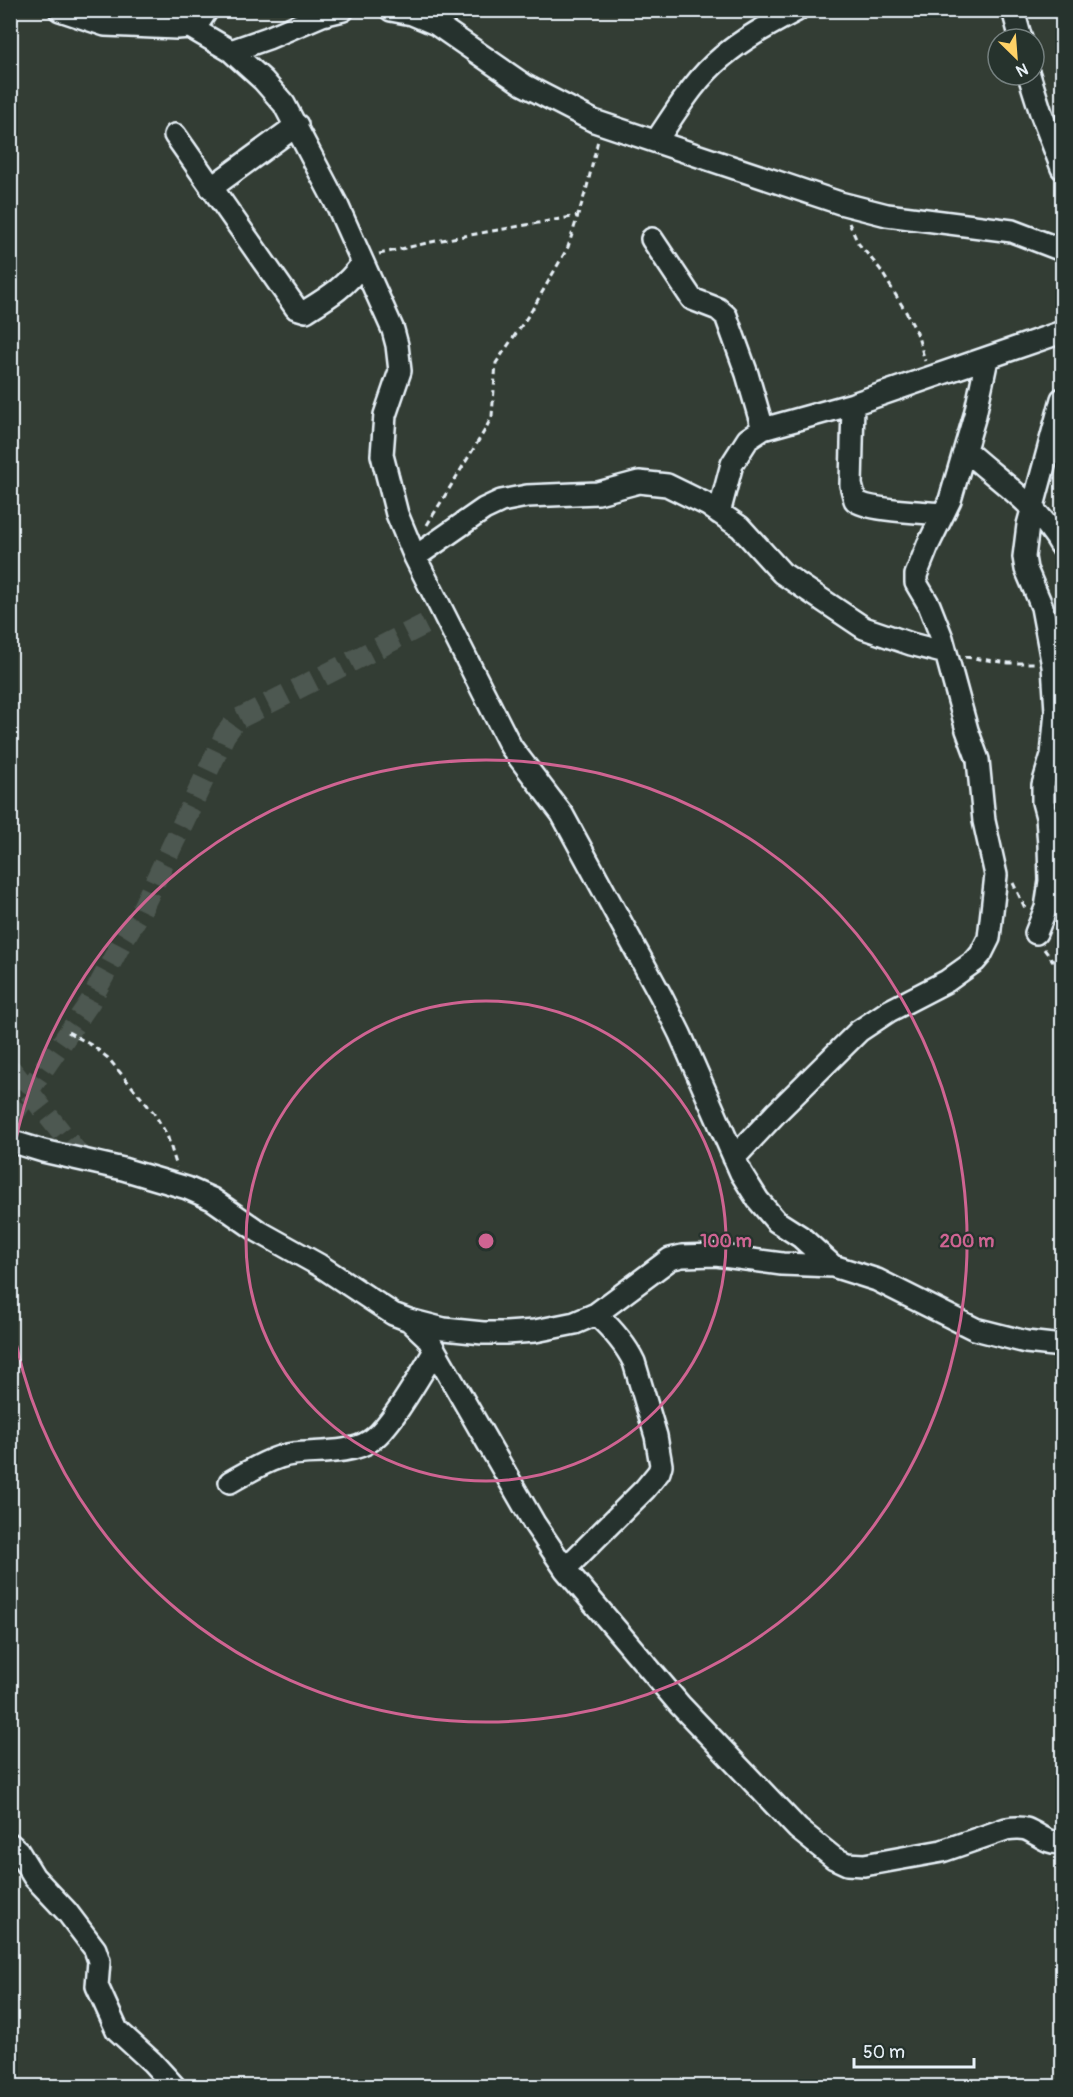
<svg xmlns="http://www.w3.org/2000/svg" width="1073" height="2097" font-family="Pangolin,sans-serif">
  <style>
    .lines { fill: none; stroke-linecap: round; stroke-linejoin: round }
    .minor-tunnel { stroke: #4e5851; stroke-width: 21; stroke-dasharray: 21 10; stroke-linecap: butt }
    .minor-casing { stroke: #e8f1f8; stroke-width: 26 }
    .path { stroke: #e8f1f8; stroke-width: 3; stroke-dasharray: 6 4.5; stroke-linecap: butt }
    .minor { stroke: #26332d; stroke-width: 21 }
    .ring { fill: none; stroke: #cf6492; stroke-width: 3 }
    .centre { fill: #cf6492; stroke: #26332d; stroke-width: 3 }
    .ring-label { font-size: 18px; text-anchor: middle; font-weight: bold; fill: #cf6492; stroke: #26332d; stroke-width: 4.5; stroke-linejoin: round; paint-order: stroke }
  </style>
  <rect width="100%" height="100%" fill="#333d34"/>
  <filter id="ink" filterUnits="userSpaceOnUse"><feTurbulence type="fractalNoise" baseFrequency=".0167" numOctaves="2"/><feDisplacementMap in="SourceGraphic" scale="12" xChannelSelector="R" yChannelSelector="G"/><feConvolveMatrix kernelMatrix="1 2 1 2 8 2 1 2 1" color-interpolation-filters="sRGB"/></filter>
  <g filter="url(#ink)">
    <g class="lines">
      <path class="minor-tunnel" d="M1046,632l16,-12
        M10,1068l74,93
        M10,1120l19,-30 61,-88 32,-60 19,-31 84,-176 11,-15 209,-106"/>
      <defs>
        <path id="minor" d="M60,10l45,15 72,3 13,-1 11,-8 6,-9
          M391,10l21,4 24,10 88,61 70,36 246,82 47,12 125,16 50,19
          M1013,10l8,29
          M190,27l41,24 32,29 21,24 54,103 55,123 4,15 3,26 -15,44 -3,40 15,59 18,43 96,190 51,67 99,182 19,38 61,139 17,27 18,21 25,16 32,29
          M231,51l37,-13 54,-23 21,-5
          M1029,75l12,38 21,55
          M175,135l121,173 10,3c24,-15 39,-24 56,-47
          M656,141c20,-29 38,-61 66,-84 22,-19 49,-33 75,-47
          M211,188l86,-63
          M652,239l40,60 26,10 8,7 21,58 16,55
          M853,404l-2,81 4,15c12,11 70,12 88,14
          M965,450c34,31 74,56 97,97
          M719,513l13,-49 16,-25 15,-10 90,-25 209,-72
          M415,557l69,-48 17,-8 26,-5 71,-3 41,-11 28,3 41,20 32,22 42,46 82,55 47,16 35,9
          M1036,933l10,-25 4,-27 -1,-36 -2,-28 -4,-15v-17l9,-30 4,-44 -3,-45 -11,-59 -16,-38 -2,-12 4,-32 34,-126
          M10,1141l33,10 80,18 64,19 25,11 46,32 61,34 74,49 16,6 35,9 39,4h23l29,-2 40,-8 21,-9 74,-55 12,-3 34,-1 66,9 51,2 44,14 98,49 51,13 36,4
          M734,1158l43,-46 82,-81 30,-20 58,-30 28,-20 6,-7 8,-16 7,-63 -12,-54 -6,-61 -11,-30 -25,-92 -13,-33 -13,-22v-8l12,-30 22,-45 25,-85 12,-56
          M409,1320l18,17 107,186 31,46 115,136 118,124 36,29 13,6 17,1 78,-14 64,-22c6,-1 13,-2 20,0 13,5 21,15 36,14
          M230,1482c16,-9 43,-26 63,-28 22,-3 58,0 77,-13 20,-12 51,-68 65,-90
          M565,1569l80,-80 14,-17 2,-7 -5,-29 -22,-74c-9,-19 -23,-34 -38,-48
          M10,1844l8,7 16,26 33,35 28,37 4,12 -2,25 20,44 35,32 22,24"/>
      </defs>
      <use href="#minor" class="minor-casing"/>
      <path class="path" d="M849,223l9,20 22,26 26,43 11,21 8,28
        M379,254l57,-13 141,-25
        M427,525l58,-95 7,-14 4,-53 36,-53 36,-63 19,-60 11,-47
        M965,657l44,6h27
        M1013,883l13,27
        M1044,949l9,12 9,7
        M68,1032l25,14 15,12 46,55 13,22 10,32"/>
      <use href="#minor" class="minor"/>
    </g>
  </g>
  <g class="ring">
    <circle cx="486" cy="1241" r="240"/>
    <path d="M11 1166A481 481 0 1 1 11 1316"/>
  </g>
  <circle cx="486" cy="1241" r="9" class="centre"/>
  <g class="ring-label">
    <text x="726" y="1247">100 m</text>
    <text x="967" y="1247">200 m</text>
  </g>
  <rect width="1073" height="2097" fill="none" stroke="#26332d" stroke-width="36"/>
  <rect x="18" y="18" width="1037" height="2061" fill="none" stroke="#e8f1f8" stroke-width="2" filter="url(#ink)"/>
  <g transform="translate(1016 57) rotate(155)"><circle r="28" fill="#26332d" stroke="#747f7e" stroke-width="1.5"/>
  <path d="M0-4.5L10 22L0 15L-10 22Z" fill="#ffd166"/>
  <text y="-9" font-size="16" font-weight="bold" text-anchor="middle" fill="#e8f1f8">N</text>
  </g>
  <path d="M854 2058v9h120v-9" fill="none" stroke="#e8f1f8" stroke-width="3"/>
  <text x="863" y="2058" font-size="18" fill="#e8f1f8" stroke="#26332d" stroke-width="4.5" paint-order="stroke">50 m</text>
</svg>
